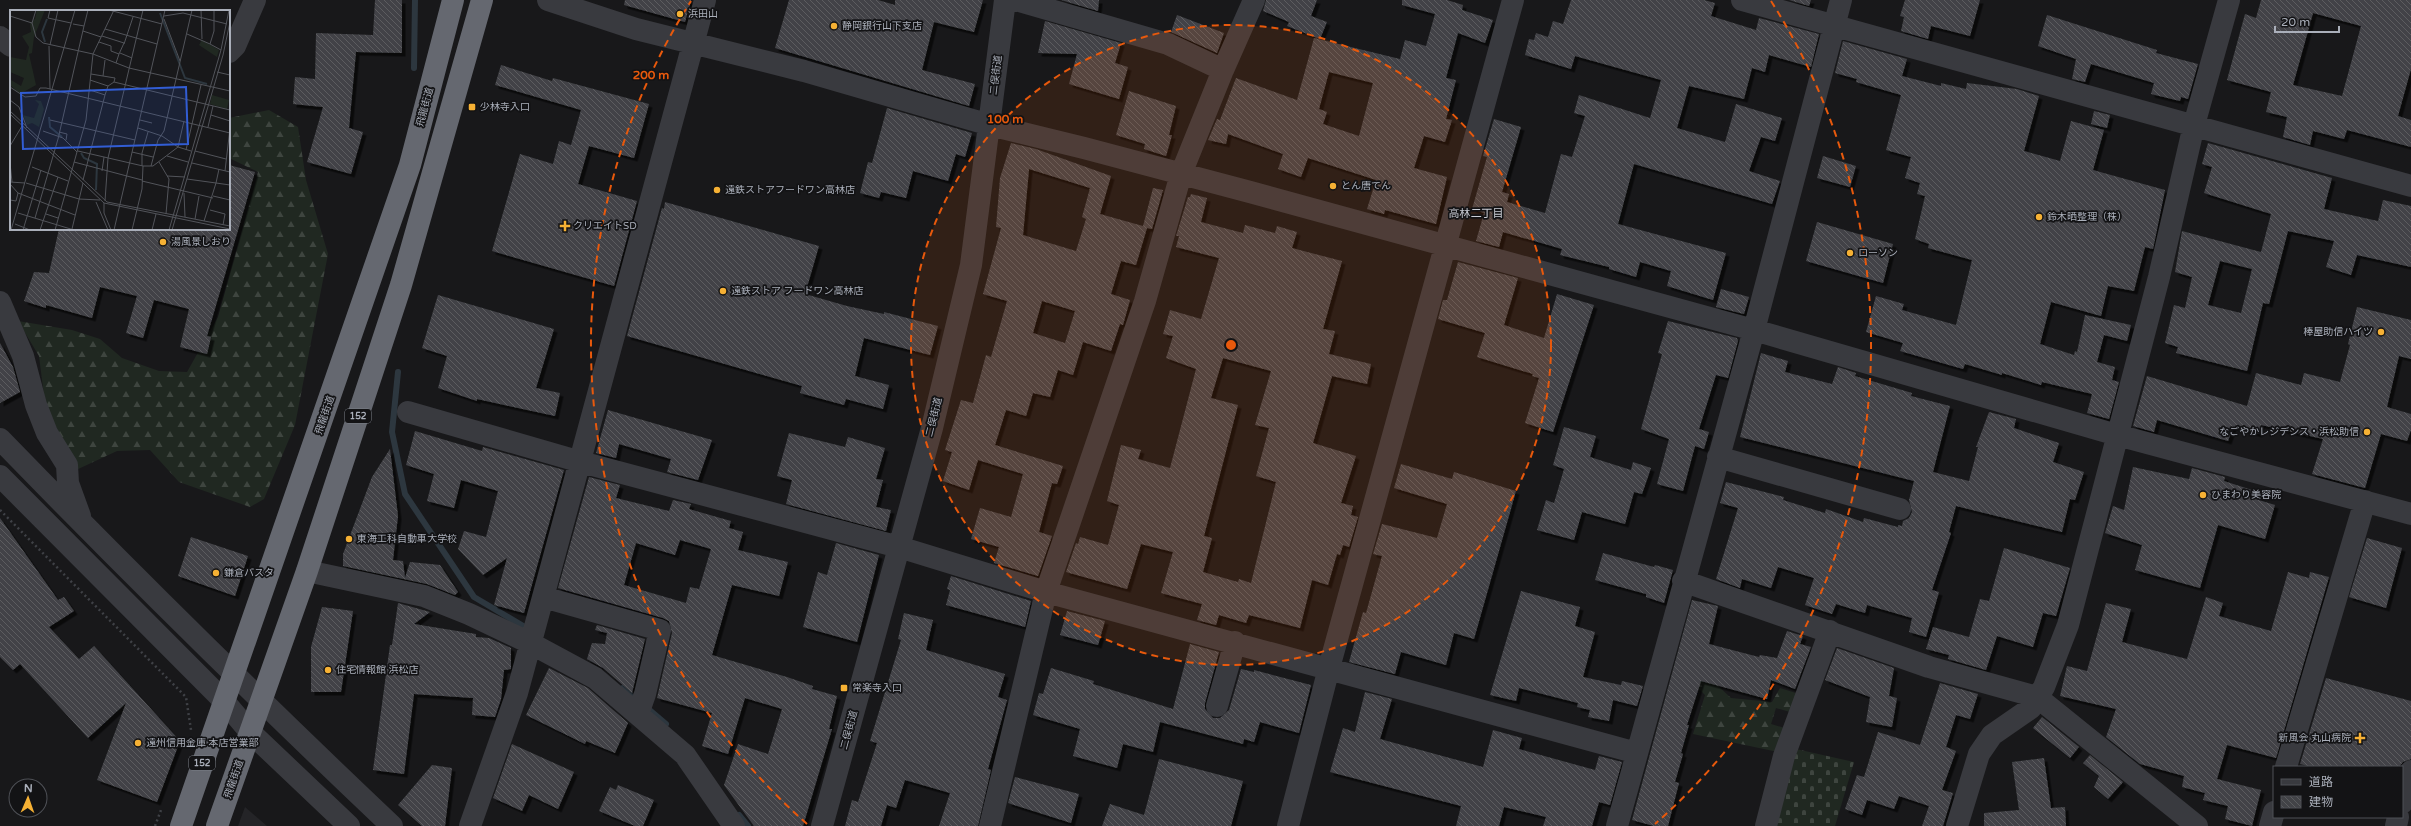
<svg xmlns="http://www.w3.org/2000/svg" width="2411" height="826" font-family="'Varela Round','Noto Sans JP',sans-serif">
  <style>
    .built { fill: #242427 }
    .forest { fill: url(#forest-firs) }
    .cemetery { fill: url(#cemetery-stones) }
    .lines { fill: none; stroke-linecap: round; stroke-linejoin: round }
    .stream { stroke: #2d373f; stroke-width: 6 }
    .building { fill: url(#building-back-hatch); fill-rule: evenodd; filter: url(#shadow) }
    .path { stroke: #3f4146; stroke-width: 2.5; stroke-dasharray: 2 3; stroke-linecap: butt }
    .minor { stroke: #393a3f; stroke-width: 22 }
    .highway { stroke: #656870; stroke-width: 22 }
    .ring { fill: none; stroke: #e8590c; stroke-width: 2; stroke-dasharray: 7 5 }
    .poi-dot { fill: #f6b134; stroke: #131315; stroke-width: 1.5 }
    .labels { text-anchor: middle; dominant-baseline: central; stroke-width: 3.5; stroke-linejoin: round; paint-order: stroke }
    .shield { fill: #131315; stroke: #7d8088; stroke-width: 1 }
    .shield-label { font-size: 9px; font-weight: bold; fill: #aaafba }
    .poi-label { font-size: 10px; fill: #aaafba; stroke: #131315; text-anchor: start }
    .street-label { font-size: 10px; fill: #aaafba; stroke: #131315 }
    .neighbourhood-label { font-size: 11px; fill: #cbced6; stroke: #131315 }
    .inset-river { fill: none; stroke: #2d373f; stroke-width: 2 }
    .inset-road { fill: none; stroke: #52545a; stroke-width: 1 }
    .view { fill: #325dd4; fill-opacity: 0.15; stroke: #325dd4; stroke-width: 2 }
    .inset-edge { fill: none; stroke: #aaafba; stroke-width: 2 }
    .centre { fill: #e8590c; stroke: #131315; stroke-width: 2 }
    .ring-label { font-size: 12px; text-anchor: middle; font-weight: bold; fill: #e8590c; stroke: #131315; stroke-width: 3.5; stroke-linejoin: round; paint-order: stroke }
  </style>
  <defs>
    <pattern id="forest-firs" width="22" height="20" patternUnits="userSpaceOnUse"><rect width="22" height="20" fill="#202821"/><path d="M5 1l3.5 6h-7zM16 11l3.5 6h-7z" fill="#3e453f"/></pattern>
    <pattern id="cemetery-stones" width="16" height="16" patternUnits="userSpaceOnUse"><rect width="16" height="16" fill="#202821"/><path d="M2 7V4a2 2 0 0 1 4 0v3zM10 15v-3a2 2 0 0 1 4 0v3z" fill="#3e453f"/></pattern>
    <pattern id="building-back-hatch" width="6" height="6" patternUnits="userSpaceOnUse"><rect width="6" height="6" fill="#424347"/><path d="M-1 5l2 2M0 0l6 6M5-1l2 2" fill="none" stroke="#5b5c5f"/></pattern>
    <filter id="shadow"><feDropShadow dx="3.5" dy="3.5" stdDeviation="0" flood-color="#0009"/></filter>
  </defs>
  <rect width="100%" height="100%" fill="#18181a"/>
  <path class="built" d="M245,807l22,19h-29z"/>
  <path class="forest" d="M269,110l29,17 8,53 22,74 -33,171 -31,74 -14,8 -71,-25 -29,-32 -33,1 -41,19 -31,-67 -6,-47 -21,-35 54,9 28,9 22,19 37,13 28,1 31,-55 40,-145 -29,-14v-40z
    M1701,670l30,28 41,4 8,-14 22,7 -12,17 -14,-4 -5,16 17,5 -10,23 -85,-18 12,-39 -7,-7z"/>
  <path class="cemetery" d="M1796,749l58,13 -19,64h-63z"/>
  <g class="lines">
    <path class="stream" d="M414,68l1,-68
      M398,372l-6,60 13,62 69,103 56,33
      M623,688l16,13
      M646,707l20,17
      M739,815l9,11"/>
  </g>
  <path class="building" d="M375,0h27v53l-46,-1 -7,76 14,4 -12,42 -44,-12 16,-55 -30,-3 2,-27 20,2 1,-46 57,2z
    M625,0h66l-6,22 -61,-17z
    M789,0h89l17,5v-5h88l-9,32 -40,-10 -12,48 53,14 -6,22 -194,-58z
    M1061,0h38l-1,11z
    M1266,0h51l-6,16 16,6 -7,17 -33,-13 2,-4 -26,-11z
    M1402,0h45l16,5 -1,5 31,10 -8,23 -27,-10 -12,45 10,2 -10,39 6,1 -7,22 -21,-6 -10,32 33,9 -11,47 -51,-14 -1,4 -17,-5 9,-29 -68,-22 -7,19 -23,-8 5,-15 -55,-20 -2,10 -18,-4 9,-21 3,1 16,-42 61,22 17,-62 86,21 5,-19 21,6 9,-32 -33,-9zM1329,72l44,11 -14,53 -36,-12 4,-12 -8,-3z
    M1571,0h133l11,3 -4,13 45,14 3,-12 60,16 -8,33 -42,-12 -4,17 -13,-4 -8,31 -55,-13 -12,42 48,14 11,-38 46,14 -7,23 -14,-4 -12,34 31,10 -8,23 -138,-40 -16,60 108,29 -13,47 -46,-14 4,-15 -31,-9 -4,15 -27,-8v-2l-49,-12 2,-6 -59,-17 -4,15 -23,-6 8,-28 -12,-4 15,-52 -4,-1 11,-37 27,8 -19,65 7,2 -2,8 38,11 16,-59 11,3 13,-41 -11,-3 5,-18 71,23 11,-38 -86,-24 -4,13 -46,-14 4,-16 5,1 2,-7 12,4 5,-16 10,3z
    M1789,0h22l-2,6z
    M1905,0h75l-10,36 -39,-10 -3,13 -27,-8 3,-14 -4,-1z
    M2261,0h150v69l-13,47 13,4v27l-64,-17 -3,9 -31,-8 -3,14 -27,-8 4,-20 -21,-5 5,-20 -44,-12 18,-66 11,4zM2313,13l48,13 -19,70 -49,-11z
    M1177,15l47,18 -7,20 -46,-21z
    M2047,15l110,35 -1,3 42,11 -10,35 -7,-2 -1,4 -29,-7 3,-11 -63,-19 -6,18 -13,-3 4,-20 -38,-13z
    M1045,21l76,22 -6,20 13,4 -9,32 -50,-15 8,-30 -39,-1z
    M1843,41l64,18 -5,17 39,10v-3l25,6 1,-6 50,6 22,7 -15,55 36,10 11,-40 33,9 -11,40 72,20 -12,59 -8,-2 -11,44 -26,-5 -7,30 -50,-14 -11,42 34,11 1,-4 2,1 8,-37 46,10 -4,16 -23,-6 -7,27 18,5 -3,13 7,2 -10,37 -22,-6 5,-19 -50,-12 -1,3 -39,-12v2l-37,-11 -2,5 -63,-18 3,-8 -37,-11 10,-36 28,8 -2,6 54,15 16,-65 -44,-12 1,-4 -14,-5 10,-43 -8,-2 3,-11 -15,-5 6,-21 -25,-7 15,-55 -45,-13 1,-3 -22,-6z
    M501,65l51,16 1,-3 96,26 -15,54 -45,-12 -11,38 59,17 -23,85 -122,-35 28,-97 33,10 6,-23 12,4 10,-35 -86,-25z
    M1129,91l47,15 -7,29h3l-6,21 -22,-7 1,-5 -29,-9z
    M887,108l85,25 -7,24 -9,-3 -8,27 -35,-10 -7,27 -25,-6 -2,6 -19,-5 8,-31 4,1z
    M2094,111l16,4 -3,13 -16,-4z
    M1011,143l25,6 75,27 -11,38 43,12 10,-38 10,2 -11,39 -5,-1 -11,37 -15,-4 -10,33 19,6 -7,25 -3,-1 -9,27 -28,-9 -10,33 -15,-5 -8,27 -17,-4 -7,23 -20,-6 -11,35 68,21 -6,18 -5,-1 -13,49 13,4 -14,40 -44,-13 5,-16 -28,-8 9,-31 31,9 12,-43 -45,-14 -9,30 -26,-9 9,-29 -7,-2 16,-50 12,3 13,-48 5,2 16,-56 -24,-7 18,-66 -5,-1 4,-49zM1029,169l61,19 -8,29 4,2 -10,32 -53,-16zM1042,301l33,10 -10,32 -32,-10z
    M2208,143l124,35 -8,31 54,12 5,-21 28,6v61l-54,-12 -6,20 -25,-8 8,-26 -46,-10 -19,73 -6,-1 -16,68 -71,-18 2,-6 -13,-4 9,-38 11,3 7,-31 -17,-5 7,-41 79,21 10,-38 -67,-21 8,-26 -10,-3zM2220,261l32,8 -11,44 -33,-8z
    M1823,156l33,10 -6,21 -33,-9z
    M229,165l26,7 -48,164 4,1 -4,17 -27,-7 9,-38 -35,-9 -11,38 -17,-5 11,-37 -37,-9 -8,31 -46,-13v3l-22,-7 10,-29 15,1 10,-44h170z
    M1191,194l16,4 -6,24 42,11 2,-8 30,8 2,-7 20,6 -5,16 50,13 -19,68 12,2 -6,23 42,10 -4,20 -35,-8 -19,67 43,13 -15,47 12,3 -2,9 7,2 -9,30 -6,-2 -3,10 -3,-1 -9,31 -16,-5 -12,48 -51,-13 -3,8 -27,-8 -3,10 -19,-5 5,-16 -41,-11 12,-41 -32,-8 -14,45 -61,-17 10,-29 2,1 2,-7 28,8 11,-40 -12,-4 14,-56 20,5 -3,9 32,9 26,-99 -30,-11 7,-22 -10,-2 7,-24 31,9 18,-61 -43,-11 3,-11h-3l12,-39h2zM1223,358l48,13 -16,54 14,3 -13,48 20,6 -25,101 -12,-4 -1,3 -35,-10 9,-34 -8,-2 34,-131 -27,-7z
    M665,202l154,44 -14,48 42,12 37,8v-2l54,14 -8,29 -66,-17 -9,38 34,9 -6,24 -37,-10 -2,6 -44,-12 2,-7 -175,-50 35,-128 2,1z
    M1817,222l76,22 -10,39 -77,-22z
    M1458,262l60,16 -14,47 40,13 13,-44 37,11 -41,127 -28,-9 14,-45 -7,-2 1,-2 -56,-17 8,-24 -47,-14 5,-19h4z
    M1721,289l28,8 -5,17 -28,-7z
    M438,295l116,34 -18,59 24,5 -5,23 -78,-17v2l-39,-13 9,-32 -25,-8z
    M2357,307l54,13v39l-12,-3 -12,51 24,7v16l-4,11 -26,-7 -16,54 -53,-14 11,-35 -62,-14 -2,9 -26,-7 -5,14 -71,-21 -3,12 -21,-6 14,-50 100,30 9,-33 45,12 3,-12 36,9 10,-37 -2,-1z
    M1668,321l69,17 1,3 -10,37 -12,-3 -17,54 10,3 -5,17 -9,-3 -12,45 -26,-7 12,-45 -28,-10 21,-75 -4,-1z
    M0,343l13,24 7,25 -20,11z
    M1761,353l27,8 -3,11 47,12 6,-17 18,6 -1,3 57,17 -1,3 39,10 -17,66 36,9 9,-34h-2l13,-35 27,7 -2,9 45,15 -6,19 31,10 -9,28 -5,-1 -8,33 -106,-26 -7,26 2,1 -19,57 7,2 -13,45 -17,-5 3,-14 -45,-13 -2,8 -29,-9 -4,10 -27,-9 9,-27 -36,-11 -7,21 -29,-9 -2,9 -24,-9 22,-71 -18,-5 6,-21 58,15 -1,3 42,13 1,-4 37,13 1,-4 34,9v-2l4,1 1,-5 6,-3 3,-6 -3,-12 5,-19 -174,-44z
    M608,410l104,30 -14,40 -31,-8 4,-13 -52,-15 -3,14 -20,-5z
    M1564,427l32,9 -6,21 41,13 2,-8 18,6 -9,26 -8,-2 -9,32 -43,-12 -8,28 -37,-10 9,-30 8,3 10,-34 -11,-4z
    M415,431l67,20 1,-4 81,23 -40,143 -30,-8 13,-47 -24,17 -25,-26 6,-18 22,6 12,-46 -37,-11 -7,28 -27,-7 7,-27 -28,-9z
    M789,433l56,14 3,-10 37,11 -9,31 7,1 -7,27 15,3 -5,21 -100,-27 6,-24 -15,-4z
    M390,449l8,67 -5,44 10,1 2,17 5,-16 30,3 18,27 -3,3 -28,-11 -84,-18v-12l29,-77z
    M1401,464l51,15 2,-7 62,19 -42,148 -20,-6 -8,32 -45,-13 -6,22 -46,-12 14,-50 3,1 16,-57 -9,-2 9,-30 55,14 10,-34 -53,-16z
    M2133,467l56,12 3,-11 33,9 -1,4 28,9 -3,7 26,8 -10,34 -47,-14 -18,63 -65,-18 7,-25 -37,-12 8,-27 11,4z
    M589,477l31,8 -4,13 53,13 4,-11 18,4 -2,5 42,12 -2,7 14,4 -5,18 50,12 -9,34 -47,-11 -20,70 75,22 26,9 -1,3 25,7 -8,33h3l-29,97h-49l-30,-41 14,-41 30,10 14,-45 -37,-11 -17,56 -26,-8 10,-33 -55,-15 15,-65 -3,-12 -6,-3 -105,-30zM680,540l31,9 -12,40 -9,-2 -4,16 -62,-18 12,-42 39,12z
    M0,518l58,82 6,-3 10,14 -25,16 30,32 15,-13 86,95 -23,61 -60,-22 29,-77 -38,35 -68,-74 -7,6 -13,-13z
    M191,537l57,19 -13,40 -57,-20z
    M2367,538l35,10 -16,60 -37,-11z
    M836,543l43,12 -22,87 -54,-15 15,-55 9,3z
    M2004,548l66,20 -14,48 -13,-3 -10,34 -36,-11 -11,34 -38,-11 1,-4 -23,-6 7,-22 36,10 11,-38 9,2z
    M1603,553l51,14 1,-2 18,5 -9,33 -18,-6v-3l-51,-14z
    M2288,572l21,6 1,-6 19,5 -53,181 -49,-13 -10,34 44,11 -9,36 -27,-7 3,-13 -25,-6 2,-7 -23,-6 2,-11 -44,-12 -34,-27 10,-28 -56,-13 7,-30 20,5 19,-68 25,6 -9,33 65,17 19,-62 17,6 -4,13 52,15z
    M951,576l80,25 -6,26 -79,-22 4,-15 -3,-1z
    M1521,591l59,16 -5,19 20,6 -12,45 38,8 1,-4 21,5 -6,20 -24,-6 -4,21 -21,-4 2,-7 -13,-3 1,-4 -59,-15 -3,13 -26,-6z
    M1692,600l26,6 -9,38 50,13 1,-2 17,3 10,-27 16,5 -3,8 11,3 -16,42 -24,-9 -4,19 -66,-18 -14,44h2l-8,28 2,1 -8,28 4,1 -11,43h-14l-22,-6z
    M398,603l32,9 -16,12 62,10v3l13,1 22,10v21l-7,1 -3,29 -6,18 -23,-2 1,-17 -59,-4 -10,80 -31,-4 17,-125h2z
    M322,607l31,4 -12,81h-30v-45z
    M1067,611l38,10 -7,24 -38,-10z
    M904,613l29,7 -7,30 79,24 -7,23 9,3 -19,69 3,1 -13,56h-39l11,-33 -45,-13 -9,28 -9,-3 -6,21h-36l7,-26 6,2 19,-59 -7,-2 31,-101 -3,-1z
    M597,625l48,14 -13,54 -29,-25 -16,-9 5,-16 13,1 2,-11 -12,-3z
    M1190,644l29,8 -14,51v6l8,9h7l9,-8 12,-41 13,3v-2l57,15 -12,48 -39,-11 -6,20 -10,-3 -1,5 -83,-22 -7,30 -30,-8 -6,24 -44,-12 7,-27 -47,-14 6,-22 4,1 8,-26 43,13 -1,3 80,25z
    M1837,648l57,20 -5,28 8,2 -5,29 -26,-5 4,-25 -45,-17z
    M549,668l39,20 40,35 -13,30 -29,-12 -1,3 -59,-29z
    M2326,678l85,23v58l-8,3 -4,5h-87l-12,-3z
    M1940,683l38,11 -8,25 -14,-4 -10,32 10,4 -14,39 11,3 -10,33h-21l7,-20 -30,-10 -5,13 -27,-9 -5,15 -17,-6 12,-34 7,2 14,-45 42,13z
    M1365,692l27,7 -12,40 103,28 10,-37 29,8 -3,11 76,21 4,-14 23,6 -12,43 -11,-3 -7,24h-49l3,-9 -42,-10 -5,19h-43l5,-20 -131,-34 13,-44 12,4z
    M2042,717l37,30 -9,11 -37,-30z
    M512,744l62,28 -16,37 -29,-14 -7,16 -29,-13z
    M2090,755l33,27 -15,17 -14,-12 5,-11 -16,-13z
    M2044,758l7,50 14,-1 1,19h-82v-13l35,-3 -7,-48z
    M1159,759l84,22 -12,45h-129l8,-22 34,11z
    M432,765l20,3 -7,58h-23l-24,-21z
    M1015,777l64,17 -8,29 -63,-20z
    M618,785l36,15 -11,26h-8l-36,-15 11,-24 6,3z"/>
  <g class="lines">
    <path class="path" d="M0,510l186,187 5,33
      M155,826l6,-16"/>
    <path class="minor" d="M548,0l88,29 168,42 186,54 94,23 166,44 504,138 363,105 294,79
      M1016,0l152,44 55,26 31,-70
      M1742,0l669,186
      M0,37l11,9
      M229,52l6,-6 20,-46
      M0,302l23,54 13,49 11,28 20,32 1,18 12,33
      M408,412l173,50 318,85 147,45 591,161
      M0,439c128,132 259,261 392,387
      M1718,457l182,52
      M0,476l223,224 27,32 99,94
      M307,571l117,25 45,18 61,29 65,35 90,77 49,71
      M1683,581l246,86 108,30 160,129
      M543,597l117,33 -15,64 -7,20
      M1217,706l18,-64
      M2286,767l79,-266
      M2402,803l9,-32
      M470,826l47,-133 188,-693
      M822,826l110,-398 39,-163 34,-265
      M990,826l56,-234 99,-291 36,-127 42,-104
      M1288,826l41,-158 184,-668
      M1617,826l137,-496 87,-330
      M1766,826l18,-70 46,-125
      M1957,826l22,-72 13,-19 39,-27 13,-21 24,-62 91,-348 35,-152 35,-125
      M2270,826l4,-14
      M2396,826l2,-9"/>
    <path class="highway" d="M181,826l229,-661 43,-165
      M217,826l90,-255 94,-286 81,-285"/>
  </g>
  <circle cx="1231" cy="345" r="320" fill="#e8590c" fill-opacity=".12"/>
  <g class="ring">
    <circle cx="1231" cy="345" r="320"/>
    <path d="M807 824A640 640 0 0 1 691 1M1771 1A640 640 0 0 1 1655 824"/>
  </g>
  <g class="poi-dot">
    <circle cx="680" cy="14" r="4"/>
    <circle cx="834" cy="26" r="4"/>
    <rect x="468" y="103" width="8" height="8" rx="2"/>
    <circle cx="1333" cy="186" r="4"/>
    <circle cx="717" cy="190" r="4"/>
    <circle cx="2039" cy="217" r="4"/>
    <path d="M563 220h4v4h4v4h-4v4h-4v-4h-4v-4h4z"/>
    <circle cx="163" cy="242" r="4"/>
    <circle cx="1850" cy="253" r="4"/>
    <circle cx="723" cy="291" r="4"/>
    <circle cx="2381" cy="332" r="4"/>
    <circle cx="2367" cy="432" r="4"/>
    <circle cx="2203" cy="495" r="4"/>
    <circle cx="349" cy="539" r="4"/>
    <circle cx="216" cy="573" r="4"/>
    <circle cx="328" cy="670" r="4"/>
    <rect x="840" y="684" width="8" height="8" rx="2"/>
    <path d="M2358 732h4v4h4v4h-4v4h-4v-4h-4v-4h4z"/>
    <circle cx="138" cy="743" r="4"/>
  </g>
  <g class="labels">
    <g class="shield">
      <rect x="345" y="409" width="26" height="14" rx="3"/>
      <rect x="189" y="756" width="26" height="14" rx="3"/>
    </g>
    <g class="shield-label">
      <text x="358" y="416">152</text>
      <text x="202" y="763">152</text>
    </g>
    <g class="poi-label">
      <text x="688" y="14">浜田山</text>
      <text x="842" y="26">静岡銀行山下支店</text>
      <text x="480" y="107">少林寺入口</text>
      <text x="1341" y="186">とん唐てん</text>
      <text x="725" y="190">遠鉄ストアフードワン高林店</text>
      <text x="2047" y="217">鈴木晒整理（株）</text>
      <text x="573" y="226">クリエイトSD</text>
      <text x="171" y="242">湯風景しおり</text>
      <text x="1858" y="253">ローソン</text>
      <text x="731" y="291">遠鉄ストア フードワン高林店</text>
      <text x="2373" y="332" text-anchor="end">棒屋助信ハイツ</text>
      <text x="2359" y="432" text-anchor="end">なごやかレジデンス・浜松助信</text>
      <text x="2211" y="495">ひまわり美容院</text>
      <text x="357" y="539">東海工科自動車大学校</text>
      <text x="224" y="573">鎌倉パスタ</text>
      <text x="336" y="670">住宅情報館 浜松店</text>
      <text x="852" y="688">常楽寺入口</text>
      <text x="2351" y="738" text-anchor="end">新風会 丸山病院</text>
      <text x="146" y="743">遠州信用金庫 本店営業部</text>
    </g>
    <g class="street-label">
      <text transform="translate(996 75) rotate(-83)">二俣街道</text>
      <text transform="translate(425 107) rotate(-75)">飛龍街道</text>
      <text transform="translate(325 415) rotate(-71)">飛龍街道</text>
      <text transform="translate(934 417) rotate(-76)">二俣街道</text>
      <text transform="translate(849 730) rotate(-75)">二俣街道</text>
      <text transform="translate(234 779) rotate(-71)">飛龍街道</text>
    </g>
    <g class="neighbourhood-label">
      <text x="1476" y="213">高林二丁目</text>
    </g>
  </g>
  <g transform="translate(10 10)">
    <rect width="220" height="220" fill="#18181a"/>
    <path d="M27,0h8l-11,27 -2,16 -3,1 7,31 -16,9 -10,-9v-10l1,5 10,6 3,-8 -14,-6v-15l16,3 3,-13 -7,-11 9,-4 -1,-9 5,-4zM192,30l17,10 -2,7 -18,-12zM202,85l17,5 -2,9 -17,-5zM25,90l6,1 3,8 -5,18 -7,-4 -5,2 -4,-10 11,3 5,-14z" fill="#202821"/>
    <path class="inset-river" d="M150,3l25,65 22,6M35,32l-3,-10 5,-13M39,107l1,10 12,10M71,143l3,5 13,6 -1,26"/>
    <path class="inset-road" d="M40,0l-2,8 23,5M99,0l53,14M191,0l1,29M204,0v21l-4,13 11,6M0,6l22,7M154,6l19,-3 44,11M154,9l16,42M22,13l4,14 7,6 50,11M22,13l4,-13M63,14l11,2 4,-16M95,19l52,15M73,21l18,6M177,24l23,10M92,26l22,7 -5,11M89,32l12,4v5l8,3 -3,9M114,34l9,-27M40,35l8,-35M39,36l1,43M110,43l12,5M83,44l36,14 101,23M95,50l-2,16 12,2 -1,4M207,62l13,3M81,64l12,2M80,70l18,6 6,-4 116,28M0,77l15,10 11,-1 4,-8h6l184,45M80,80l15,5 3,-9M0,90l9,7 8,21M0,101l97,91 123,24M0,104l94,89 126,26M201,105l19,6M40,110l85,20M130,110l12,3M198,117l5,-21M128,118l24,8 16,11 13,4M33,121l20,7 14,14M49,122l8,2 -1,6M0,136l12,-20M176,140l15,-65M68,141l65,15h10l25,-19 6,-26M185,141l31,8M122,142l21,5M157,146l21,6M64,152l68,18M149,152l10,17 -3,35M0,153l2,19M182,153l38,9M132,156v-13l6,-21M141,156l7,-26 6,-9 28,-121M22,157l36,14M209,159l-3,14 14,2M92,161l2,-14M215,161l5,-43M157,166l18,1M177,169l29,4 -12,38M73,170l22,-85M132,171l71,17M0,172l15,1M16,173l53,16 21,1M0,174l8,9 57,22M174,183l1,24M203,186l17,4M0,190l6,1 2,-8M95,191l3,-43 35,-148M86,192l12,28M94,193v10l7,17M200,200l15,4 -2,11M8,203l56,17M36,204l12,4M25,208l23,-79 26,-113M185,209l4,-23M5,214l15,6M62,219l11,-46M1,220l64,-220M13,220l18,-60M30,220l18,-53M45,220l31,-110 7,-66 21,-44M104,220l51,-220M122,220l10,-41 1,-23M142,220l4,-16M159,220l52,-180 8,-40M162,220l51,-175 7,-33"/>
    <path class="view" d="M176,77l2,57 -165,5 -2,-56z"/>
    <rect width="220" height="220" class="inset-edge"/>
  </g>
  <circle cx="1231" cy="345" r="6" class="centre"/>
  <g class="ring-label">
    <text x="651" y="79">200 m</text>
    <text x="1005" y="123">100 m</text>
  </g>
  <rect x="2273" y="766" width="130" height="52" fill="#131315" stroke="#4f5157"/>
  <rect x="2281" y="779" width="20" height="6" fill="#393a3f" stroke="#4f5157"/>
  <text x="2309" y="786" font-size="12" fill="#aaafba">道路</text>
  <rect x="2281" y="796" width="20" height="12" fill="url(#building-back-hatch)" stroke="#4f5157"/>
  <text x="2309" y="806" font-size="12" fill="#aaafba">建物</text>
  <g transform="translate(28 798) rotate(2)"><circle r="19" fill="#131315" stroke="#4f5157"/>
  <path d="M0-3L7 15L0 10L-7 15Z" fill="#f6b134"/>
  <text y="-6" font-size="11" font-weight="bold" text-anchor="middle" fill="#aaafba">N</text>
  </g>
  <path d="M2275 26v6h64v-6" fill="none" stroke="#aaafba" stroke-width="2"/>
  <text x="2281" y="26" font-size="12" fill="#aaafba" stroke="#131315" stroke-width="3" paint-order="stroke">20 m</text>
</svg>
